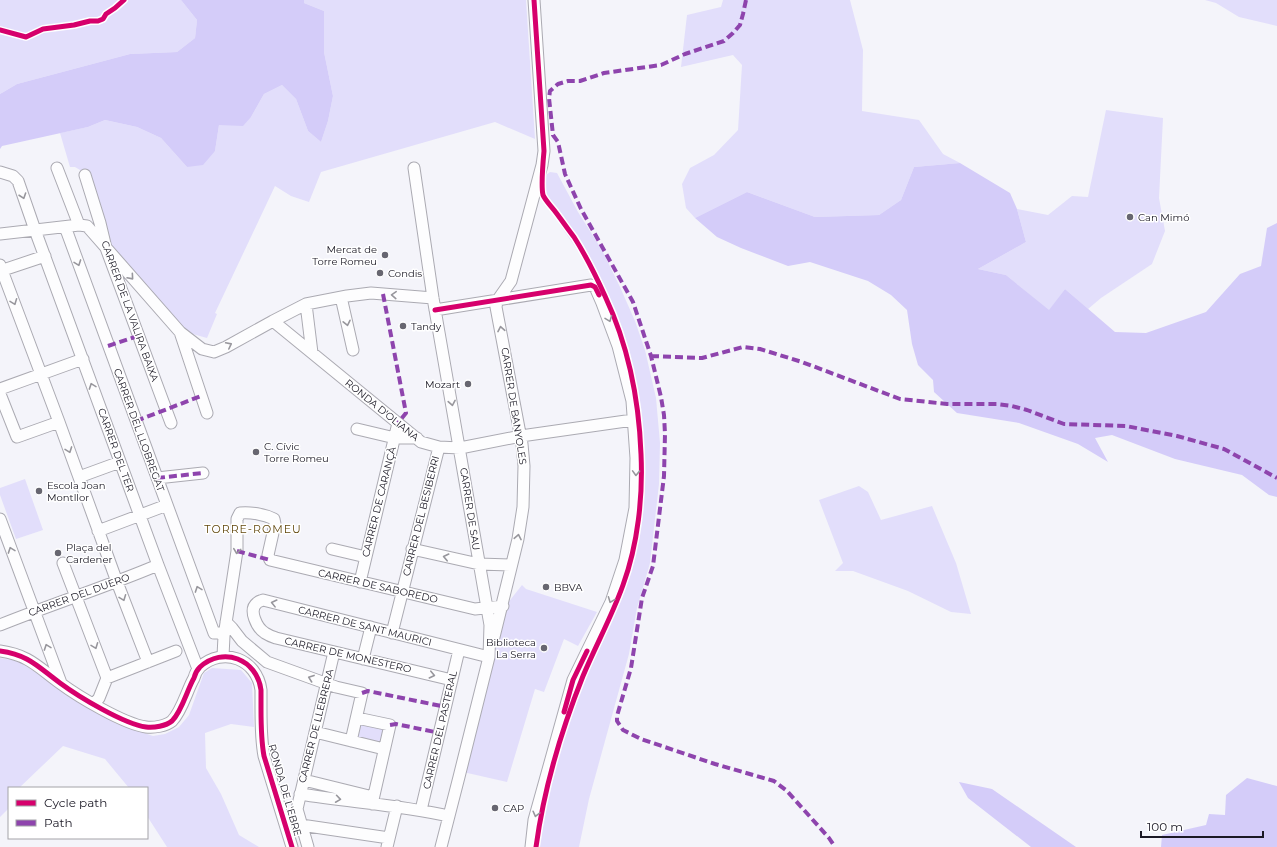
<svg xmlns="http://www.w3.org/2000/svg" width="1277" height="847" font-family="Montserrat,sans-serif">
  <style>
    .green { fill: #e2defb }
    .forest { fill: #d4ccf9 }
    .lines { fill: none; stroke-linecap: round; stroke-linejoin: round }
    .minor-casing { stroke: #abaab2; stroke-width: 13 }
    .minor { stroke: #fdfdfe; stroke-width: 11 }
    .quiet { stroke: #8e44ad; stroke-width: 4; stroke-dasharray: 8 4; stroke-linecap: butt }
    .cycleway-casing { stroke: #fff; stroke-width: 8 }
    .cycleway { stroke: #d6006c; stroke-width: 5 }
    .oneway { stroke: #97969c }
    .poi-dot { fill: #676670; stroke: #fff; stroke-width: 1.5 }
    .labels { text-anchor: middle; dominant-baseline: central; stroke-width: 3; stroke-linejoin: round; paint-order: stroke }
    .poi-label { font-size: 10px; fill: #1b1925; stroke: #fff; text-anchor: start }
    .street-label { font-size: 10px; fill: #1b1925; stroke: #fff }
    .neighbourhood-label { font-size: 11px; letter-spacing: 1px; fill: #62480d; stroke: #fff }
  </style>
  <rect width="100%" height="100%" fill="#f4f4fa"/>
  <path class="green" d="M0,0h181l16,20 -2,18 -18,14 -47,2 -113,30 -17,10z
    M304,0h222l9,139 -40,-17 -174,50 -12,30 -18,-6 -16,-10 -60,127 2,1 -10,24 -18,-5 -13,-10 -69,-81 -18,-63 -9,-9 -5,-3h-5l-10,-34 28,-6 17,-7 32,7 24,11 26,29 28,-16 4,-26 32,-8 13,-23 18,-9 14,14 12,32 13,11 7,-21 5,-25 -9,-44v-41l-20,-8z
    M723,0h127l13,50 -1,61 57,9 24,34 17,9 -46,4 -13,33 -22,15 -64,2 -68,-25 -52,26 -9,-10 -4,-24 8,-16 24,-13 24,-25 4,-65 -9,-10 -52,12 6,-52 34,-8z
    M1205,0h72v26l-38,-9 -23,-14z
    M1106,110l57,8 -4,80 6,33 -13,33 -51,34 -13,11 -23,-20 -16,22 -43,-36 -28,-6 48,-27 -9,-33 31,6 24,-19 16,1z
    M550,172l7,1 21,39 24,38 18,37 15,34 10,29 11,48 4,45 -1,41 -9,79 -13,45 -8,46 -40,145 -10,48h-46l2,-13 33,-122 14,-37 48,-117 8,-32 3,-44 -6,-80 -29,-95 -14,-35 -52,-77 5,-19z
    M25,479l18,51 -27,9 -16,-44v-7z
    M859,486l9,6 13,28 51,-14 24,57 15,51 -20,-2 -43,-21 -55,-20h-18l8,-8 -24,-63z
    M522,585l4,4 71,23 -19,34 -14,-7 -20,53 -9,-3 -28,93 -44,-10 35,-139 9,-29z
    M0,658l18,3 97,62 38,13 12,-2 14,-7 10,-12 15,-42 8,-5 29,2 11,13 2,44 -23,-3 -26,9 1,35 15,26 18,41 20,12h-92l-20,-31v-28h-18l-24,-29 -42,-13 -44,42h-10v20l-9,9z
    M361,724l23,4 -4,15 -22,-5z"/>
  <path class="forest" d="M181,0h123v3l20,8v41l9,44 -5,25 -7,21 -13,-11 -12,-32 -14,-14 -18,9 -13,23 -8,9 -24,-1 -4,26 -12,14 -16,2 -26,-29 -24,-11 -32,-7 -17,7 -86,19 -2,3v-55l17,-10 113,-30 47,-2 18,-14 2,-18z
    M960,163l50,30 7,16 9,33 -48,27 28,6 43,35 16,-21 50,43 31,1 60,-21 34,-38 21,-8 6,-38 10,-5v274l-8,-2 -27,-20 -67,-16 -63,-24 -17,3 13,24 -30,-18 -59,-21 -62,-10 -23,-21 -1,-12 -15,-15 -6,-21 -5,-34 -16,-15 -23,-14 -58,-19 -22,4 -47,-18 -24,-11 -22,-19 52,-26 68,25 64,-2 22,-15 13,-33z
    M1247,778l30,8v61h-116l1,-12 44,-10 3,-11 16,1 1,-20z
    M959,782l33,7 84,58h-45l-63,-49z"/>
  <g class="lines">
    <defs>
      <path id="minor" d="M57,168l22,57
        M414,168l19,130 57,327 -1,32 -30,120 -18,70
        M0,172l13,4 5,5 17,49 123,335 40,104
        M85,175l15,48 6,25 65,175
        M64,227l3,5 147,401h5l5,3 -1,20
        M0,234l79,-9 8,1 93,106 22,17 12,3 12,-5 47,-26 148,121 18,5 21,1 61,-12 112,-16
        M0,265l59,157 58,160 31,80
        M0,271l45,-15
        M341,297l12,53
        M497,301l14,-20 31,-116 2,-14 -10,-151
        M306,304l6,49
        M435,310l156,-25 4,2 7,16 16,43 14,55 4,57 -1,50 -10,52 -14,42 -38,78 -39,140 -3,27
        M273,321l33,-17 41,-8 24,-3 62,5
        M180,332l27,81
        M0,389l83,-30
        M0,394l17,43 42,-15
        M357,429l38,9h22
        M79,477l41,-15
        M157,478l46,-5
        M0,519l61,164
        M98,531l69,-26
        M332,549l34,8
        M412,549l67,15 32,1
        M63,563l44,115
        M360,582l38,-159
        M226,622l6,6 10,13 25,21 69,25 26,6 -11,48
        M0,625c52,-21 106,-38 158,-60
        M392,633l47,-186
        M224,636l13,-85v-32l3,-6c10,-1 24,1 34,6l1,5 -7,31 2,5 205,49 28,-3
        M494,637l24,-98 5,-32 1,-41 -2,-22 -26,-137 1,-6
        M0,651c29,4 38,16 60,32 19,14 64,41 86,44 8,1 20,-1 26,-6 10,-10 15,-31 22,-43 1,-4 3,-8 6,-11 23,-21 57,-8 61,23 0,6 0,12 0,18 0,16 0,32 3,48l28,91
        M363,659l8,-32
        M107,678l69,-27
        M452,680l-176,-42c-3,-1 -8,-3 -11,-5 -8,-5 -17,-23 -8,-30 2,-2 4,-2 6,-3l226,57
        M94,704l5,-6 8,-20
        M357,718l33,7 -18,79
        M315,732l69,17
        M304,780l69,17
        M300,794c50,8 100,11 149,22
        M421,810l38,-160
        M301,825l88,13
        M308,847l-11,-38 37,-157
        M387,847l10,-41"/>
    </defs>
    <use href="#minor" class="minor-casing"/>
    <use href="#minor" class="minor"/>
    <path class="quiet" d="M746,0l-3,14 -3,11 -7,8 -9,8 -39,13 -24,11 -57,8 -24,8h-12l-10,3 -8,7 -1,7 4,37 5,7 7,32 16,35 52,93 18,54 10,41 3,18 1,19 -1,42 -11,90 -11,32 -11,70 -14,48v5l6,9 18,9 74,25 59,17 13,10 42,47 6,9
      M383,294l23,119 -8,10
      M108,346l30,-10
      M651,356l51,2 41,-11 17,2 42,13 98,37 47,5h50l15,2 15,4 37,14 62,2 51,10 47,13 53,29
      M136,421l65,-25
      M157,478l46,-5
      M237,551l33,9
      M362,693l6,-2 78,16
      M390,725l6,-1 44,9"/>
    <defs>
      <path id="cycleway" d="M534,0l10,151c-1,11 -3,35 -1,44 2,5 8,11 11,15 7,9 13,18 20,27 12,19 22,39 31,59 23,49 34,104 36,158 2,42 -3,90 -18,131 -11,31 -27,60 -40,91 -22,55 -39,112 -47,171
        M0,30l26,7 17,-8 31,-4 16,-4h8l5,-2 3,-5 9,-6 9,-8
        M435,310l156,-25 4,2 4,8
        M0,651c29,4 38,16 60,32 19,14 64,41 86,44 8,1 20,-1 26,-6 10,-10 15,-31 22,-43 1,-4 3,-8 6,-11 23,-21 57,-8 61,23 0,6 0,12 0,18 0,16 0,32 3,48l28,91
        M564,712l9,-32 14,-29"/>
    </defs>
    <use href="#cycleway" class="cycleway-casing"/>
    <use href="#cycleway" class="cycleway"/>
  </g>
  <defs><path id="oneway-chevron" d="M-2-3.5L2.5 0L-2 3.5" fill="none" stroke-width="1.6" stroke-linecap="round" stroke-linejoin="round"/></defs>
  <g class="oneway">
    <use href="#oneway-chevron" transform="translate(23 196) rotate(71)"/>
    <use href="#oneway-chevron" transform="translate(78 263) rotate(70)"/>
    <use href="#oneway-chevron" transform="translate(131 277) rotate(49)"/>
    <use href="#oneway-chevron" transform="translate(394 295) rotate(-177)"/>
    <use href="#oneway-chevron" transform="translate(14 302) rotate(69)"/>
    <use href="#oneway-chevron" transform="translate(609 319) rotate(69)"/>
    <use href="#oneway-chevron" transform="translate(347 323) rotate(78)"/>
    <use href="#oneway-chevron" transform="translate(501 329) rotate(-101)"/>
    <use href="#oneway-chevron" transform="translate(229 345) rotate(-27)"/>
    <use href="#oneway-chevron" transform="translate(92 386) rotate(-110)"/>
    <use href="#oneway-chevron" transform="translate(452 403) rotate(80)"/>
    <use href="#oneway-chevron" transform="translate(69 450) rotate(70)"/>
    <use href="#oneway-chevron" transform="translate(636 473) rotate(92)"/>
    <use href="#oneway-chevron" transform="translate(518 537) rotate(-79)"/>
    <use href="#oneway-chevron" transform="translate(11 550) rotate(-110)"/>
    <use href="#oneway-chevron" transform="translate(237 551) rotate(97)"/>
    <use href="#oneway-chevron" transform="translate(446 557) rotate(-167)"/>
    <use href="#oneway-chevron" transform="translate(198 589) rotate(-110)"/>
    <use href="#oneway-chevron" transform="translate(123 598) rotate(69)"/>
    <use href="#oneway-chevron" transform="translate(611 600) rotate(111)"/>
    <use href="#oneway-chevron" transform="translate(274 603) rotate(-166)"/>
    <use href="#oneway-chevron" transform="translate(95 646) rotate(69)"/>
    <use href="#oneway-chevron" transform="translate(47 647) rotate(-110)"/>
    <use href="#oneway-chevron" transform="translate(432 675) rotate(13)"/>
    <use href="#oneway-chevron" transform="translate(311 678) rotate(-160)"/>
    <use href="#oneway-chevron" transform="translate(338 799) rotate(8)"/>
    <use href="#oneway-chevron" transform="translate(536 814) rotate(104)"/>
  </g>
  <g class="poi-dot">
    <circle cx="1130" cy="217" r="4"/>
    <circle cx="385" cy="255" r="4"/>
    <circle cx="380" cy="273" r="4"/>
    <circle cx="403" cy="326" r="4"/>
    <circle cx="468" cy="384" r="4"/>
    <circle cx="256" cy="452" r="4"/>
    <circle cx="39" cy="491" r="4"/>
    <circle cx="58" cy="553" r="4"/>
    <circle cx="546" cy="587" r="4"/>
    <circle cx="544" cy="648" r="4"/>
    <circle cx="495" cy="808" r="4"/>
  </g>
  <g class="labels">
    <g class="poi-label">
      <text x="1138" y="217">Can Mimó</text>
      <text x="377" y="249" text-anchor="end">Mercat de<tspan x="377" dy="12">Torre Romeu</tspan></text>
      <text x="388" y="273">Condis</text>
      <text x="411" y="326">Tandy</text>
      <text x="460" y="384" text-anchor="end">Mozart</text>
      <text x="264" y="446">C. Cívic<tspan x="264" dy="12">Torre Romeu</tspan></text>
      <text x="47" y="485">Escola Joan<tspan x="47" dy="12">Montllor</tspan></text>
      <text x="66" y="547">Plaça del<tspan x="66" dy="12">Cardener</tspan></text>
      <text x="554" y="587">BBVA</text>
      <text x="536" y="642" text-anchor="end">Biblioteca<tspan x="536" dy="12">La Serra</tspan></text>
      <text x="503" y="808">CAP</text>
    </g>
    <g class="street-label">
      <text transform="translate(130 311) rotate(70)">CARRER DE LA VALIRA BAIXA</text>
      <text transform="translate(514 406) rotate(81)">CARRER DE BANYOLES</text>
      <text transform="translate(382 410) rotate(39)">RONDA D'OLIANA</text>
      <text transform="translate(139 430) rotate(70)">CARRER DEL LLOBREGAT</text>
      <text transform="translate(116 450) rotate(70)">CARRER DEL TER</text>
      <text transform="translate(379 502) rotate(-76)">CARRER DE CARANÇÀ</text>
      <text transform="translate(470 509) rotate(81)">CARRER DE SAU</text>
      <text transform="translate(421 516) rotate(-76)">CARRER DEL BESIBERRI</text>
      <text transform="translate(378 586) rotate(13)">CARRER DE SABOREDO</text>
      <text transform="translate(79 595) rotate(-20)">CARRER DEL DUERO</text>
      <text transform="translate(365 626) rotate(14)">CARRER DE SANT MAURICI</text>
      <text transform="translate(348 655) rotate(13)">CARRER DE MONESTERO</text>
      <text transform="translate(316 726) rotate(-76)">CARRER DE LLEBRERA</text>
      <text transform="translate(440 730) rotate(-77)">CARRER DEL PASTERAL</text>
      <text transform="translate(285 790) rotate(74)">RONDA DE L'EBRE</text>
    </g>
    <g class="neighbourhood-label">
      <text x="253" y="529">TORRE-ROMEU</text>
    </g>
  </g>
  <rect x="8" y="787" width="140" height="52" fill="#ffffff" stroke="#a4a3a8"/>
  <rect x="16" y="800" width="20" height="6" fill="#d6006c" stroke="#a4a3a8"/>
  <text x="44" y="807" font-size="12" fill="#1b1925">Cycle path</text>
  <rect x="16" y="820" width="20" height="6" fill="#8e44ad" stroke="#a4a3a8"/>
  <text x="44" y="827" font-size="12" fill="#1b1925">Path</text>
  <path d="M1141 831v6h122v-6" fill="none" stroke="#1b1925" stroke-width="2"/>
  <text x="1147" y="831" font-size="12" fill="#1b1925" stroke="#ffffff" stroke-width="3" paint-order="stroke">100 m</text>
</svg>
